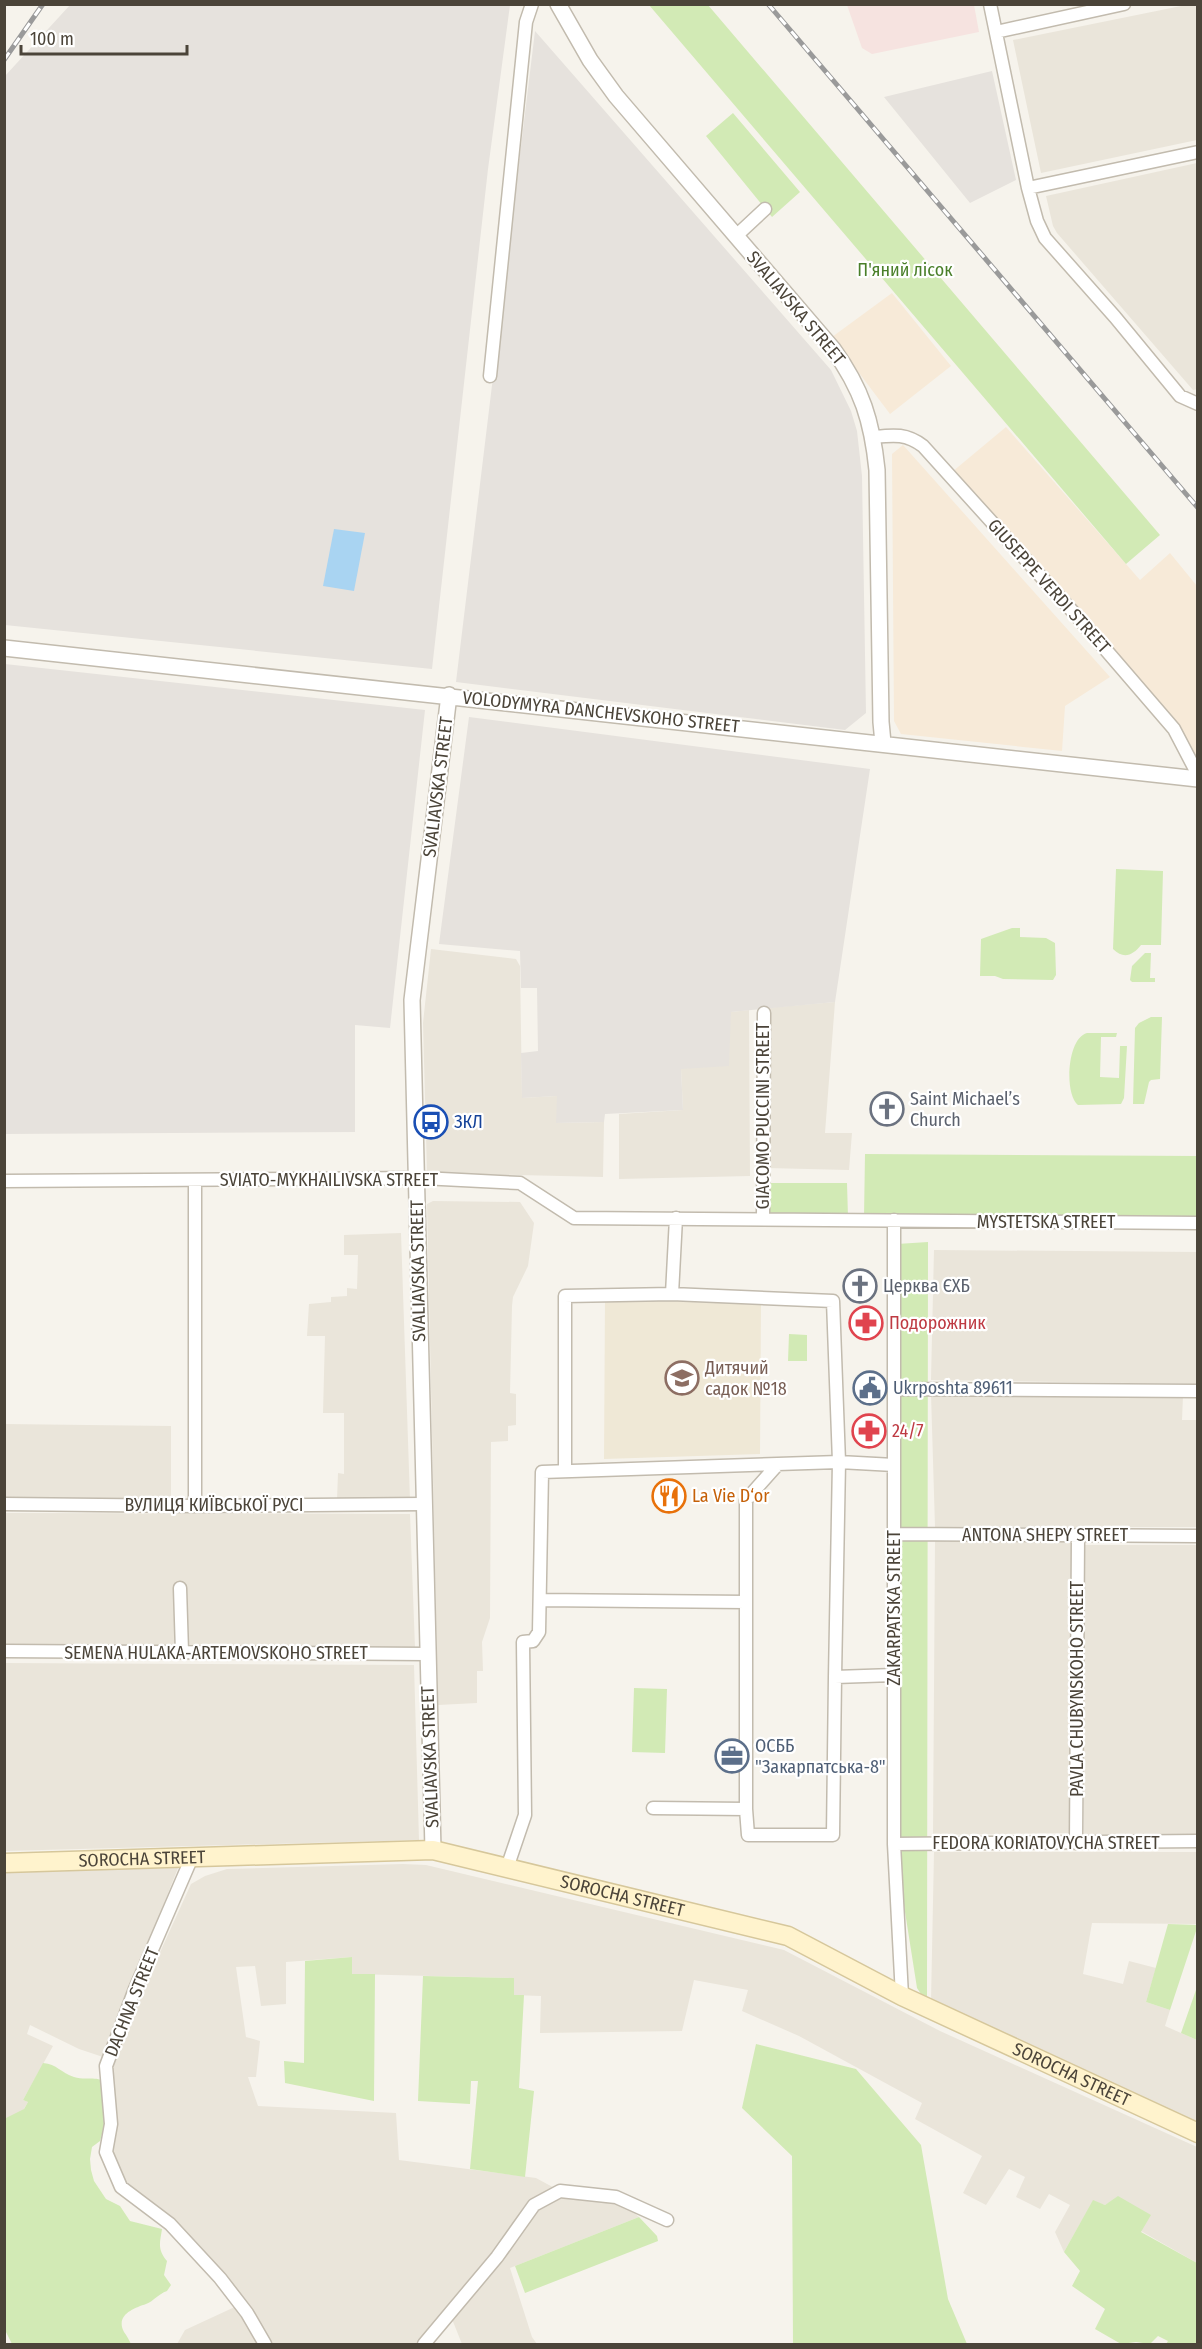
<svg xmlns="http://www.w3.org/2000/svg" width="1202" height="2349" font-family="'Fira Sans Condensed',sans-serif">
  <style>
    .residential { fill: #eae5da }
    .commercial { fill: #f7ead8 }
    .industrial { fill: #e6e2dd }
    .education { fill: #efe8d6 }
    .medical { fill: #f6e3e0 }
    .green { fill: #d2eab5 }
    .water { fill: #a9d4f2 }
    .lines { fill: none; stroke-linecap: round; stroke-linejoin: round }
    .minor-casing { stroke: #c2bbae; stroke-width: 15 }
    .tertiary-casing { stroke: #c2bbae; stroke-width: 18 }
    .secondary-casing { stroke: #d6c79b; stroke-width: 21 }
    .minor { stroke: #fff; stroke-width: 12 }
    .tertiary { stroke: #fff; stroke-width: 15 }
    .secondary { stroke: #fff3cd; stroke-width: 18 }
    .rail-casing { stroke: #9a9a9a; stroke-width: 5 }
    .rail { stroke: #fff; stroke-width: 3; stroke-dasharray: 9; stroke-linecap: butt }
    .labels { text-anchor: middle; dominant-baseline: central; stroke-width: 4.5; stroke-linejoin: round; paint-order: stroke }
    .park-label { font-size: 18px; fill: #4a7f2a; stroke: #fff }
    .street-label { font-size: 18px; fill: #4b4439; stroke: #fff }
    .worship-label { font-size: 18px; fill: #5b616d; stroke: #fff; text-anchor: start }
    .transit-label { font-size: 18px; fill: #164399; stroke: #fff; text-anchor: start }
    .health-label { font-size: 18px; fill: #be3a42; stroke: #fff; text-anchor: start }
    .education-label { font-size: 18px; fill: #785e54; stroke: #fff; text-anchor: start }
    .service-label { font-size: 18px; fill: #4e5e75; stroke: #fff; text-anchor: start }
    .food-label { font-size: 18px; fill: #c56008; stroke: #fff; text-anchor: start }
  </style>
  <rect width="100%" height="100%" fill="#f6f3ec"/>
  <path class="residential" d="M1186,5h11v135l-156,33 -28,-133z
    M1197,163l1,226 -5,1 -136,-157 -4,-7 -7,-30z
    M431,949l85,10 4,7 2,132 35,-2v27l47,-1 -1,55 -176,-4 -4,-150z
    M835,1002l-10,131h27l-3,37 -82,-2 -1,-160z
    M749,1010l1,166 -131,3v-65l64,-4 -2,-41 50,-57z
    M433,1201l87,1 14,21 -6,43 -15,31 -1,9 -2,87 6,1v31l-8,1v15l-17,1 -1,176 -8,24 1,29h-6v32l-39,2 -11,-501z
    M401,1233l9,267h-73l1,-27 6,1v-61h-21l2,-77h-18l2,-32 22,-2v-5l16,-1v-8l10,1 1,-34h-14v-20z
    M934,1250l263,2v132l-266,-4z
    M931,1394l252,2 -1,24h15v107h-262z
    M5,1424l166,2v74l-166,-3z
    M5,1513l405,1 5,134h-229l-2,-65h-7v64l-172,-1z
    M1071,1540l-1,293 -137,2 2,-294z
    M1084,1545h113v290l-113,-1z
    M4,1663l410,2 5,175 -414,11z
    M934,1852h263v72l-105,-1 -9,51 40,10 6,-23 27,7 -10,34 24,8 -5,16 32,14v82l-266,-121z
    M403,1864l23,1 358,85 156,81 257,116v116l-56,-32 -22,-34 -14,8 -12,-4 -29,51 -9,-20 15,-27 -21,-11 -9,15 -24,-12 9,-20 -16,-8 -23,36 -23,-12 19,-37 -67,-37 7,-16 -123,-67 -57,-25 6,-21 -54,-10 -12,51 -142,2 1,-37 -27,-1v-17l-162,-4v-17l-66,5v42l-25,2 -6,-40 -19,1 10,70 14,4 -4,36h-8l10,29 138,7 3,47 137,18 24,13 56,6 23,20 -129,51 22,69 5,7h-75l-12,-30 -26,30h-247l8,-14 54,-25 -19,-27 -99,-91 -15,-35 6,-105 23,-58 7,3 49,-108 14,-8 22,-7z
    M178,1868l-75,189 -24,-8 -49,-24 -3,9 26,12 -30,54 5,2 -23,38v-269z"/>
  <path class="commercial" d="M892,293l59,73 -61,48 -58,-77z
    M1006,427l134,153 30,-27 27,33v179l-245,-293z
    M903,445l207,232 -45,29 -3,45 -161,-17 -7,-13 -2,-267z"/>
  <path class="industrial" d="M70,5h440l-22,164 -56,500 -427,-44v-549z
    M535,31l296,339 20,41 6,20 5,45 4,237 -21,17 -389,-48z
    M992,71l24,109 -46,23 -86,-106z
    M5,664l420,46 -35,318 -35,-3v107l-350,2z
    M469,717l401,52 -35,233 -104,10 -2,54 -48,3 2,41 -78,4 -1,8 -48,1 1,-27 -35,2 -1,-45 17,-2 -1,-63h-16l-1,-37 -81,-7z"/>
  <path class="education" d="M605,1299l156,4 -1,151 -156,5z"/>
  <path class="medical" d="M847,5h127l5,27 -107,22 -10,-6z"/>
  <path class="green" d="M649,5h59l452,530 -34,29z
    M733,113l67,79 -28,25 -66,-81z
    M1116,869l47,2 -2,74h-20c-8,10 -17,15 -28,4z
    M1012,928h8v9l26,1 9,5 1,32 -3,5 -50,-1 -8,-3h-15l1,-37z
    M1145,953h6l-1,25h5v4h-23l-2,-2 2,-14z
    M1151,1017h11l-2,62 -9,1 -2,2 -5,22h-11l2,-76 4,-5z
    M1087,1033h30l-1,4h-15l-1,40 19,1 1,-32h7l-3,52 -3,6 -43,1c-14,-11 -11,-67 9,-72z
    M865,1154l332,2v60l-333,1z
    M766,1183h81l1,34h-82z
    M928,1242l-1,755 -2,3 -8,-12 -17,-108 -3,-636z
    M789,1334l18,1v26h-19z
    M634,1688l33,1 -2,64 -33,-1z
    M1168,1924l30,1 -28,85 -24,-8z
    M352,1957v17h23l-1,127 -89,-18 -1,-22 20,2 1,-102z
    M423,1976l91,2v17h10l-5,93 15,3 -9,86 -55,-8 8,-88h-7l-1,23 -52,-3z
    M1197,1987v53l-16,-7z
    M756,2044l100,25 65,76 27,154 19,45h-174l-1,-188 -50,-48z
    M43,2063c14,1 18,10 31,14 12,4 21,-2 33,6l4,38 -8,9 -3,11 -8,6 -2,12 1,11 3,11 12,18 14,7 10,15 32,8c-2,14 -5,20 5,32l-3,14 7,10 -4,6c-9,3 -13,10 -21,13 -12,4 -31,11 -22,28 3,4 5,8 7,12h-119l-8,-16v-209l20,-10 4,-7 -5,-2z
    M1118,2196l33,19 -10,17 56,31v81h-31l2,-3 -10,-5 -8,8 -14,-2 -15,2 -26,-15 10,-20 -33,-23 8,-15 -16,-19 29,-52 12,5z
    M639,2217l18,19 1,5 -133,52 -10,-27z"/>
  <path class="water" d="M334,529l31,4 -11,58 -31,-5z"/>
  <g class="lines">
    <defs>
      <path id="minor" d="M990,4l38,184 9,33 8,17 70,79 65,79 18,8
        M996,32l128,-28
        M1028,188l170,-36
        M736,236l29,-27
        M490,376l36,-354 6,-18
        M873,437c20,-2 33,-4 50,9l152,168 99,115 24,46
        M4,1181l418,-3 98,5 54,35 624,5
        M676,1218l-4,76 161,7 6,161 55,3
        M763,1219l1,-206
        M894,1220v624l8,152
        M894,1389l304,2
        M565,1471v-175l107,-2
        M4,1504l191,2 228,-2
        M195,1506v-325
        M894,1534l304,2
        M180,1588l2,64
        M540,1600l206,2
        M4,1651l423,3
        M653,1808l93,1v-309l32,-36
        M746,1809l2,26h85l2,-158
        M1076,1843l2,-307
        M894,1844l304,-3
        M192,1857l-57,132 -29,77 5,58 -5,28 15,35 49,37 50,54 27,35 18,31
        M507,1868l18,-53 -2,-173 10,-1 6,-9 3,-160 297,-10 -4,215 59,-2
        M424,2344l73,-87 37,-52 26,-14 56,6 51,23"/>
      <path id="tertiary" d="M558,4l32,56 26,36 217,253c29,40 39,72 44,121l4,252 2,21
        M4,648l1194,131
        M433,1850l-21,-850 37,-305"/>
      <g id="secondary">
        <path id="s1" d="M4,1863l429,-13 355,86 114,60 296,137"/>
      </g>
    </defs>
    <use href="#minor" class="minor-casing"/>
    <use href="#tertiary" class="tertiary-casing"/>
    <use href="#secondary" class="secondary-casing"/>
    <use href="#minor" class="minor"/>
    <use href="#tertiary" class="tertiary"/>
    <use href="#secondary" class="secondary"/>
    <defs>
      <path id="rail" d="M768,4l430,504
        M4,60l39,-56"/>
    </defs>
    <use href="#rail" class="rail-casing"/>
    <use href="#rail" class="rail"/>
  </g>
  <defs>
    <symbol id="church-ring" viewBox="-11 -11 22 22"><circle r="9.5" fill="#fff" stroke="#6b7280" stroke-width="1.5"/><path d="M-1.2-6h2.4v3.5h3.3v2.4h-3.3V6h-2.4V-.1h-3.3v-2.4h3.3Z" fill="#6b7280"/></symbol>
    <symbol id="bus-ring" viewBox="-11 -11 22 22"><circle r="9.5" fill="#fff" stroke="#1a4fb4" stroke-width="1.5"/><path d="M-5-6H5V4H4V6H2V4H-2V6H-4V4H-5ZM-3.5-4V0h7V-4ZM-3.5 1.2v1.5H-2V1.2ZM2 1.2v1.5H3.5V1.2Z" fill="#1a4fb4"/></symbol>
    <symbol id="pharmacy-ring" viewBox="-11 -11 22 22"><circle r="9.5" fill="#fff" stroke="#e0444e" stroke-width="1.5"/><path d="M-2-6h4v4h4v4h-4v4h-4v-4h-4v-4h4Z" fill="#e0444e"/></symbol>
    <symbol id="school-ring" viewBox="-11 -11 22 22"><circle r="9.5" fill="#fff" stroke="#8d6e63" stroke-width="1.5"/><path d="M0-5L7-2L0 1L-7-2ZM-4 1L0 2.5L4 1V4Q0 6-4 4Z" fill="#8d6e63"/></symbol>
    <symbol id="civic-ring" viewBox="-11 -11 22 22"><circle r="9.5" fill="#fff" stroke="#5c6f8a" stroke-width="1.5"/><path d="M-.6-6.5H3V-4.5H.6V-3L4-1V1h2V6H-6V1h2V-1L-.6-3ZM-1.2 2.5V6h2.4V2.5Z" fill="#5c6f8a"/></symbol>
    <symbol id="restaurant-ring" viewBox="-11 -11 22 22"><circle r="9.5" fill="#fff" stroke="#e8710a" stroke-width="1.5"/><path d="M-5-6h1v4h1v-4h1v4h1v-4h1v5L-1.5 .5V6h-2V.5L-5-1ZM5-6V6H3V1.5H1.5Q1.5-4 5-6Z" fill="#e8710a"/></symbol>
    <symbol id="office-ring" viewBox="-11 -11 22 22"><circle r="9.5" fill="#fff" stroke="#5c6f8a" stroke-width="1.5"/><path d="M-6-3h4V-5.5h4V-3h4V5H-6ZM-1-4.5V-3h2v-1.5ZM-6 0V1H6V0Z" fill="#5c6f8a"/></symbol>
  </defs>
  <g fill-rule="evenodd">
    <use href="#church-ring" x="868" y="1090" width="38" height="38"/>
    <use href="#bus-ring" x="412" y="1103" width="38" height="38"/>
    <use href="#church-ring" x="841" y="1267" width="38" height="38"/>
    <use href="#pharmacy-ring" x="847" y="1304" width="38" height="38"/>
    <use href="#school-ring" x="663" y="1359" width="38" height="38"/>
    <use href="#civic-ring" x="851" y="1369" width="38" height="38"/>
    <use href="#pharmacy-ring" x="850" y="1412" width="38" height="38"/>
    <use href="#restaurant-ring" x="650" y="1477" width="38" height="38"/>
    <use href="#office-ring" x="713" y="1737" width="38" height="38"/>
  </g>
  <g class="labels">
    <g class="park-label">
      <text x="905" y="270">П'яний лісок</text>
    </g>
    <g class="street-label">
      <text transform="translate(796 308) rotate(50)">SVALIAVSKA STREET</text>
      <text transform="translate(1049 586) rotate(48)">GIUSEPPE VERDI STREET</text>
      <text transform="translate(601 712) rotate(6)">VOLODYMYRA DANCHEVSKOHO STREET</text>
      <text transform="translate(438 787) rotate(-83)">SVALIAVSKA STREET</text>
      <text transform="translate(763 1116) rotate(-90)">GIACOMO PUCCINI STREET</text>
      <text x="329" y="1180">SVIATO-MYKHAILIVSKA STREET</text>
      <text x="1046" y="1222">MYSTETSKA STREET</text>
      <text transform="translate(418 1271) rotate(-91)">SVALIAVSKA STREET</text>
      <text x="214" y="1505">ВУЛИЦЯ КИЇВСЬКОЇ РУСІ</text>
      <text x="1045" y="1535">ANTONA SHEPY STREET</text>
      <text transform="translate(894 1608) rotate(-90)">ZAKARPATSKA STREET</text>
      <text x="216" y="1653">SEMENA HULAKA-ARTEMOVSKOHO STREET</text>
      <text transform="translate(1077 1689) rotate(-90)">PAVLA CHUBYNSKOHO STREET</text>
      <text transform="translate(430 1757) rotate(-92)">SVALIAVSKA STREET</text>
      <text x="1046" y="1843">FEDORA KORIATOVYCHA STREET</text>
      <text stroke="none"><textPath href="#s1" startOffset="138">SOROCHA STREET</textPath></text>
      <text stroke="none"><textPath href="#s1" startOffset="624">SOROCHA STREET</textPath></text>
      <text transform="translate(132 2002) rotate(-68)">DACHNA STREET</text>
      <text stroke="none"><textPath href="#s1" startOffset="1110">SOROCHA STREET</textPath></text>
    </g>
    <g class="worship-label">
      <text x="910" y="1099">Saint Michael’s<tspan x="910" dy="21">Church</tspan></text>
      <text x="883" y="1286">Церква ЄХБ</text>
    </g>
    <g class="transit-label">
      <text x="454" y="1122">ЗКЛ</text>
    </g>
    <g class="health-label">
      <text x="889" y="1323">Подорожник</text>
      <text x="892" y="1431">24/7</text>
    </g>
    <g class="education-label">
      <text x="705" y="1368">Дитячий<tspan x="705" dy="21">садок №18</tspan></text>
    </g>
    <g class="service-label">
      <text x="893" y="1388">Ukrposhta 89611</text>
      <text x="755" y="1746">ОСББ<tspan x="755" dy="21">"Закарпатська-8"</tspan></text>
    </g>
    <g class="food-label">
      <text x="692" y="1496">La Vie D‘or</text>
    </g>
  </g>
  <rect width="1202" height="2349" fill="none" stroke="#4b4439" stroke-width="12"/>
  <path d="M21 45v9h166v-9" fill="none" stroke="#4b4439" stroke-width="3"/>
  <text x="30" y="45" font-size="18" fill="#4b4439" stroke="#ffffff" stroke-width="4.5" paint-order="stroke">100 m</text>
</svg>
